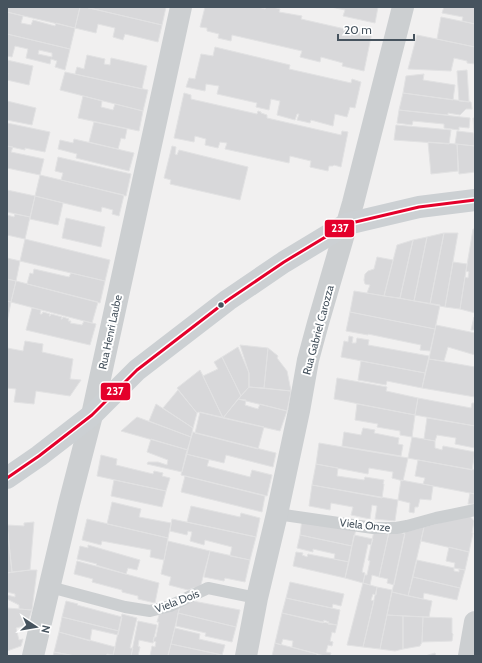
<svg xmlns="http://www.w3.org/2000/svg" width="482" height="663" font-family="Cabin,sans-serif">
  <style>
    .building { fill: #d8d8da; stroke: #e2e2e3; fill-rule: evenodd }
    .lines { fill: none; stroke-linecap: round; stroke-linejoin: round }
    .lane { stroke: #cccfd1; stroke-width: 12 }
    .street { stroke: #cccfd1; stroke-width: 22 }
    .secondary { stroke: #ccd0d3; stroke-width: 22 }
    .bus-1-casing { stroke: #fff; stroke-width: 6 }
    .bus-1 { stroke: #e4002b; stroke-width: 3 }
    .bus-dot { fill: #46535e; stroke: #fff; stroke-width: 1.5 }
    .labels { text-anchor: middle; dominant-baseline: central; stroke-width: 4; stroke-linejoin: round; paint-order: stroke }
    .street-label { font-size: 11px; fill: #46535e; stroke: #fff }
    .line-badge { stroke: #fff; stroke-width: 1.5 }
    .badge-label { font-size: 11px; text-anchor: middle; font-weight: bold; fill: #fff }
  </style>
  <rect width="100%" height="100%" fill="#f1f0f0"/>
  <path class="building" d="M7,7h73l-5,21 -68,-16z
    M80,7h5l77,18 -4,17 -33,-8 -2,6 -10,-3 2,-9 -17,-4 -2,9 -21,-5z
    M85,7h81l-4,18z
    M205,7h53l7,2 1,-2h7l7,2 -1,3 23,4 -1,3 66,15 1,-2h4l-8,39 -22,-5 1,-3 -22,-6 -1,5 -20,-5 2,-6 -70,-16 -1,6 -13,-3 1,-4 -12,-3v-3l-7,-1z
    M331,7h47l-3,16 -32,-7 2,-6z
    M444,7h31v17l-13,-3 1,-4 -21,-4z
    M7,12l16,4 -2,7 10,2 2,-5 22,6 1,-3 19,5 -5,21 -63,-15z
    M441,17l34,7v23l-38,-8z
    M7,34l63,15 -5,21 -10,-3 2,-6 -6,-2 -1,5 -24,-6 2,-9 -13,-3 -3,11 -5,-1zM39,50l13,3v4l-14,-3z
    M417,35l58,12v17l-8,-1v-2l-13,-3 -3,13 -43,-2z
    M215,47l75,18 -1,4 62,14 1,-4 9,3 -6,26 -5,-1 -3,10 -12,-3 -2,12 -22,-6 -1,3 -13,-3 2,-6h-2l-2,6 -18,-5 3,-14 -9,-2 -2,11 -13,-3 1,-4 -40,-9 2,-8 -13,-2 -1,7 -19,-4 3,-9 6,1 6,-25 12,2z
    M87,55l18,4 -1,5 6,1 1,-7 36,8 -5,23 -67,-15 2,-7 7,2z
    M7,60l26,6 -4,19 -22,-5 1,-7h-1z
    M467,70l2,32 -10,-1 -2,-30z
    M65,72l83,18 -5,21 -83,-21z
    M424,74l-1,6 32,5 -2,15 -50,-7 3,-17z
    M184,93l7,2v4l66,15 1,-3 3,1v1l6,2v3l74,17 1,-4 6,1 -7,35 -7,-2 -1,1h-4l-1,5 -18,-4 1,-6 -21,-5 -1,7 -64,-14 2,-6 -7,-1 -2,6 -13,-3 1,-6 -11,-3 -1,6 -20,-4z
    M403,93l68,9 1,7h-6l-6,6 -12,-2v2l-49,-5z
    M83,96l19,5 -1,6 12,3 2,-6 28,7 -4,20 -61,-13z
    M7,101l29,7 -4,17 -25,-5z
    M399,110l71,8 -1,10 -10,-1v3l-15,-2v-4l-31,-3 -1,4 -15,-2z
    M473,118h2v15h-1z
    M94,122l33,7 -2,10 -4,-1 -3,11 -29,-7z
    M7,123l43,9 -5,20 -20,-4v2l-18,-4z
    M396,125l55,5 -2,14 -55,-4z
    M457,131l17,2 1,13 -20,-2z
    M74,139l60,14 -5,18 -53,-13 1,-4 -19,-5 2,-9 13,3z
    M428,142l29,2 1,27 -27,3z
    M457,144l18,2v26l-16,2z
    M7,146l6,1 -2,5 33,7 -4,16 -33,-7z
    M172,146l4,1 -1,7 2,1 2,-5 69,17 -8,33 -70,-16 1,-4 -7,-2z
    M58,157l73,17 -5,22 -65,-16 2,-7 -8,-2z
    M40,175l84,20 -5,21 -7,-2 1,-4 -11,-3 -1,5 -66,-16z
    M7,190l28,6 -5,21 -23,-5z
    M35,196l28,7 -5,22 -28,-6z
    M15,214l15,3 -5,22 -18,-4v-20l7,2z
    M66,218l39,9 -4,20 -39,-9z
    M473,229h2v84l-15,-4 5,-32 3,1 1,-6 -3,-1z
    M444,233h14l-13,74 -15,-3z
    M444,233l-14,71 -16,-3 13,-64z
    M427,237l-13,64 -14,-3 13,-58z
    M25,239l85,21 -5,21 -85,-20z
    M413,240l-13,58 -16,-2 13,-51z
    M377,257l16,3 -9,36 -17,-3 3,-8 -5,-1 -1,-4 1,-6 3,-3 6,-2z
    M7,258l13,3 -4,20 -9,-2z
    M453,262l14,2 -7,45 -15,-2z
    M34,269l35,8 2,-4 34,8 -5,22 -73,-19 3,-11 3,1z
    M7,279l9,2 -5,21 -4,-1z
    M16,281l82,21 -6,21 -81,-21z
    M354,291l86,14 -5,24 -85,-17z
    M7,301l4,1 -4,20z
    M32,308l9,2 -1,4h2l1,-2 7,2 -1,2h1l1,-2 11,3 -1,2h1l1,-2 6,2 -1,2h3l-1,2 12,2 2,-4 12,3 -6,21 -64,-15z
    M350,312l85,17 -5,22 -10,-1 1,-5 -53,-11v1l-22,-4z
    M474,317h1v13h-4z
    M436,325l39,8v22l-27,-8 -4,14 -15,-2z
    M349,336l4,1 -1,6h4l1,-5 12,2 -1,5 61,11 -4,17 -84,-16 3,-16 4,1z
    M25,341l18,3 -1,8 31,7 -3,20 11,1 -11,16 -34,-5 -2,13 -20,-2 2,-13 -9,-1v-40l16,3z
    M240,345l28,3 -4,40 -15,-1v-14z
    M238,347l11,26v14l-8,9 -19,-39z
    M268,348l10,8 -1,2 10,13 4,20 -27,-3z
    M222,357l19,39 -18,22 -20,-42 15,-7 -4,-7z
    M429,359l46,8v30l-53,-9z
    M361,361l64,12 -3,15 -35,-7 -1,4 -28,-5z
    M200,370l3,6 20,42 -25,-6 -1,1 -20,-25z
    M337,378l50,9 -1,4 32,7 -3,17 -81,-16z
    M249,387l42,4 -4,20 -49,-12z
    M178,390l19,23 -4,15 -30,-20z
    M418,398l53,10 1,-5h3v23l-60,-11z
    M238,399l8,1 -1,5 13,4 2,-5 27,7 -7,20 -57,-13z
    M156,404l37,24 -2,9 -42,-16z
    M357,404l58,11 -3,22 -12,-2v-4l-23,-4 1,-3 -23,-4z
    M200,412l64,15 -6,22 -63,-16z
    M137,417l54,20 -3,13 -67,-19z
    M427,418l48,8v22l-20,-4 1,-6 -19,-3 -2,6 -11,-2z
    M363,428l12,2 -1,3 25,5 -1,6 5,1 -2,11 -59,-10 2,-14 17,3z
    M193,432l83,21 -3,14 -47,-12 -2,8 -38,-9z
    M412,437l23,4v7l7,2 1,-4 32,6 -3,18 -64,-12z
    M151,439l37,11 -6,22 -35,-8 1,-2h10l9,3 1,-5 -21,-8z
    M319,443l89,15 -5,23 -11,-3 1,-6 -24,-4 -1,6 -52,-10z
    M186,454l23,6 -2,6 43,11 2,-7 20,5 -5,21 -86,-21z
    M101,455l16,4 -1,6 37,9 1,-3 9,2 -1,3 8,2 -4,13 -69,-15z
    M418,460l57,10v24l-52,-10 2,-6 -10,-2z
    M316,464l22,4 -1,8 27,4 1,-3 19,3 -1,4h1l-2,14 -70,-13z
    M185,476l80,20 -3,16 -81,-20z
    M114,480l52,11 -4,16 -51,-11z
    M401,480l32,6 -2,14 -11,-1 -2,8h-3l-1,6 -5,-1 1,-9 -12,-3z
    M312,485l86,15 -3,21 -20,-2 2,-13 -5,-1 -2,14 -19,-4 2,-8 -22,-4 -1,7 -21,-4z
    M470,493l5,1v10h-7z
    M112,502l29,7 -2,8 32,6 -3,15 -61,-14z
    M191,506l49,11 1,-4 19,5 -4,19 -69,-15z
    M469,515l5,6 -2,12h1l-4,19 -48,-11 3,-14z
    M87,519l81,19 -4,22 -14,-3 1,-7 -49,-9 -1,4 -19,-5z
    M172,519l84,18 -6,23 -20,-4 2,-9 -27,-7 -1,5 -14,-4 2,-9 -4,-1 -1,4 -17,-4z
    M302,519l54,10 -4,17 -52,-11z
    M34,522l-4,48 -18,2 -5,-47 17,1v-3z
    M7,524l5,48 -5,1z
    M424,527l-16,69 -16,-4 13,-60z
    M393,530l12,4 -11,51 -7,-2 1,-4 -9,-2 10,-45z
    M374,531l15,1 -10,45 -7,-2 -2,10 -7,-2 2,-8h2l3,-14 -2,-1z
    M300,535l52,11 -3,16 -15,-3 1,-5 -22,-5v3l-16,-4z
    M354,535l19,4 -2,6 -3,-1 -6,28 3,1 -2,10 -18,-5z
    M168,541l42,10 -10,37h-7l-5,2 -19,-5 2,-8 -10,-3z
    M88,545l52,15 -3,10 -9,-2 -2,6 -30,-9 1,-1 -20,-5 3,-13 8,2z
    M449,547l20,5 -4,18 -11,-2 1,-5 -9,-2z
    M210,551l40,9 -5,22 -20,-4 -1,3 -20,-4z
    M296,552l7,1 -1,2 5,2 1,-3 41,8 -4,16 -52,-12z
    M417,560l37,8v3l5,1v-3l6,1 -5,18 -47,-11z
    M77,561l82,22 -4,20 -17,-4v-3l-16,-4v-2l-30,-8 1,-3 -19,-5z
    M30,570h7l-5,40 -13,-1v-4l-12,-6v-4l8,2v-3l-8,-2v-19z
    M413,577l47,11 -3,12 -33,-7 -1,6 -15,-3z
    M290,582l54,12 -3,12 -8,-2 -1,4 -46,-10z
    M363,583l14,4 -1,8 -3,-1 -2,6 3,1 -11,46 -16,-2z
    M377,587l15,3 -12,59 -17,-2z
    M392,592l40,9 -3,16 -42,-2z
    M286,598l54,12 -3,15 -9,-1 1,-2 -5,-2 -1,3 -41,-10z
    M66,601l12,3 -1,1 45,12 -3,14 -57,-14z
    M193,601l47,9 -4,17 -58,-14 2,-7z
    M180,606l-12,50h-18l2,-10 3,1 1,-5 -3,-1 1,-4h2l3,-15h-2l2,-7z
    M7,608l25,2 -5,15 -11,3 3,12 4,-1 -2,7 -14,5z
    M178,613l58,14 -4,15 -27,-6 1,-3 -30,-7z
    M282,613l55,12 -2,8 -3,-1 -2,9 3,1 -1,4 -4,-1 -2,7 5,1 -1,3h-5l-33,-9 1,-6 -10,-2 -2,6 -6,-2z
    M122,614l15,4 -7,30h3l-2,8h-18z
    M387,615l16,1v33l-8,2 -15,-2z
    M403,616l20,1 -1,25 -2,4 -17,3z
    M62,617l57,14 -1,4 -26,-6 -2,12 -31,-9z
    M423,617l29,1v15l1,1 -1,7 -30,1z
    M138,621l19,4 -4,18 -14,-3 -1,6 2,1 -2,9h-7z
    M175,628l25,6 -1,5 26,6 -3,10 -51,-11z
    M59,632l56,15 -2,8 -6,-1 -1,2h-31l-21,-4z
    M275,643l42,11 -1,2h-44z
    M171,644l51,11 3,1h-54l-3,-1z
    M54,652l21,4h-22z
    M435,653l1,3h-11z"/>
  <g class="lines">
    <path class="lane" d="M277,514l96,14h23l11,-2 29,-8 39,-8
      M50,587l75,20 25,4 20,-5 38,-18 49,10"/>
    <path class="street" d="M33,656l36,-152 23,-89 89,-408
      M246,656l11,-58 20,-84 22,-103 9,-51 10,-37 35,-120 50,-196
      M469,656l6,-34"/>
    <path class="secondary" d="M7,478l32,-22 53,-41 45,-45 91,-70 56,-38 63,-38 72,-17 56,-7"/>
    <defs>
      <path id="bus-1" d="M7,478l32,-22 53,-41 45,-45 91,-70 56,-38 63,-38 72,-17 56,-7"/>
    </defs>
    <use href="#bus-1" class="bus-1-casing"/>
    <use href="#bus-1" class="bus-1"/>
  </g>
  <circle class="bus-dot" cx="221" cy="305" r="3.5"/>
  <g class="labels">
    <g class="street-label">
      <text transform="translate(318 330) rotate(-75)">Rua Gabriel Carozza</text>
      <text transform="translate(110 332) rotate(-78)">Rua Henri Laube</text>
      <text transform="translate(365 525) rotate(6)">Viela Onze</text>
      <text transform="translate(177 601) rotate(-21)">Viela Dois</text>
    </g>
  </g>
  <g class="line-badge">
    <rect x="324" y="219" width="31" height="19" rx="4" fill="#e4002b"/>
    <rect x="100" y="382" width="31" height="19" rx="4" fill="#e4002b"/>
  </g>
  <g class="badge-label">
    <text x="340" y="232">237</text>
    <text x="115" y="395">237</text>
  </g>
  <rect width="482" height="663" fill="none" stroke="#46535e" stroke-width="16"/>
  <g transform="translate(36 627) rotate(102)" stroke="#ffffff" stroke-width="3" paint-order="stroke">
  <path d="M0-3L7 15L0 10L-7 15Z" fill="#46535e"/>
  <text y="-6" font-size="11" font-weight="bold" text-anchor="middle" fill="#46535e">N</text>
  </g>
  <path d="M338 34v6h76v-6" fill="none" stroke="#46535e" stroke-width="2"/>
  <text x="344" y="34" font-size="12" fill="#46535e" stroke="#ffffff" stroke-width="3" paint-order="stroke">20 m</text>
</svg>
